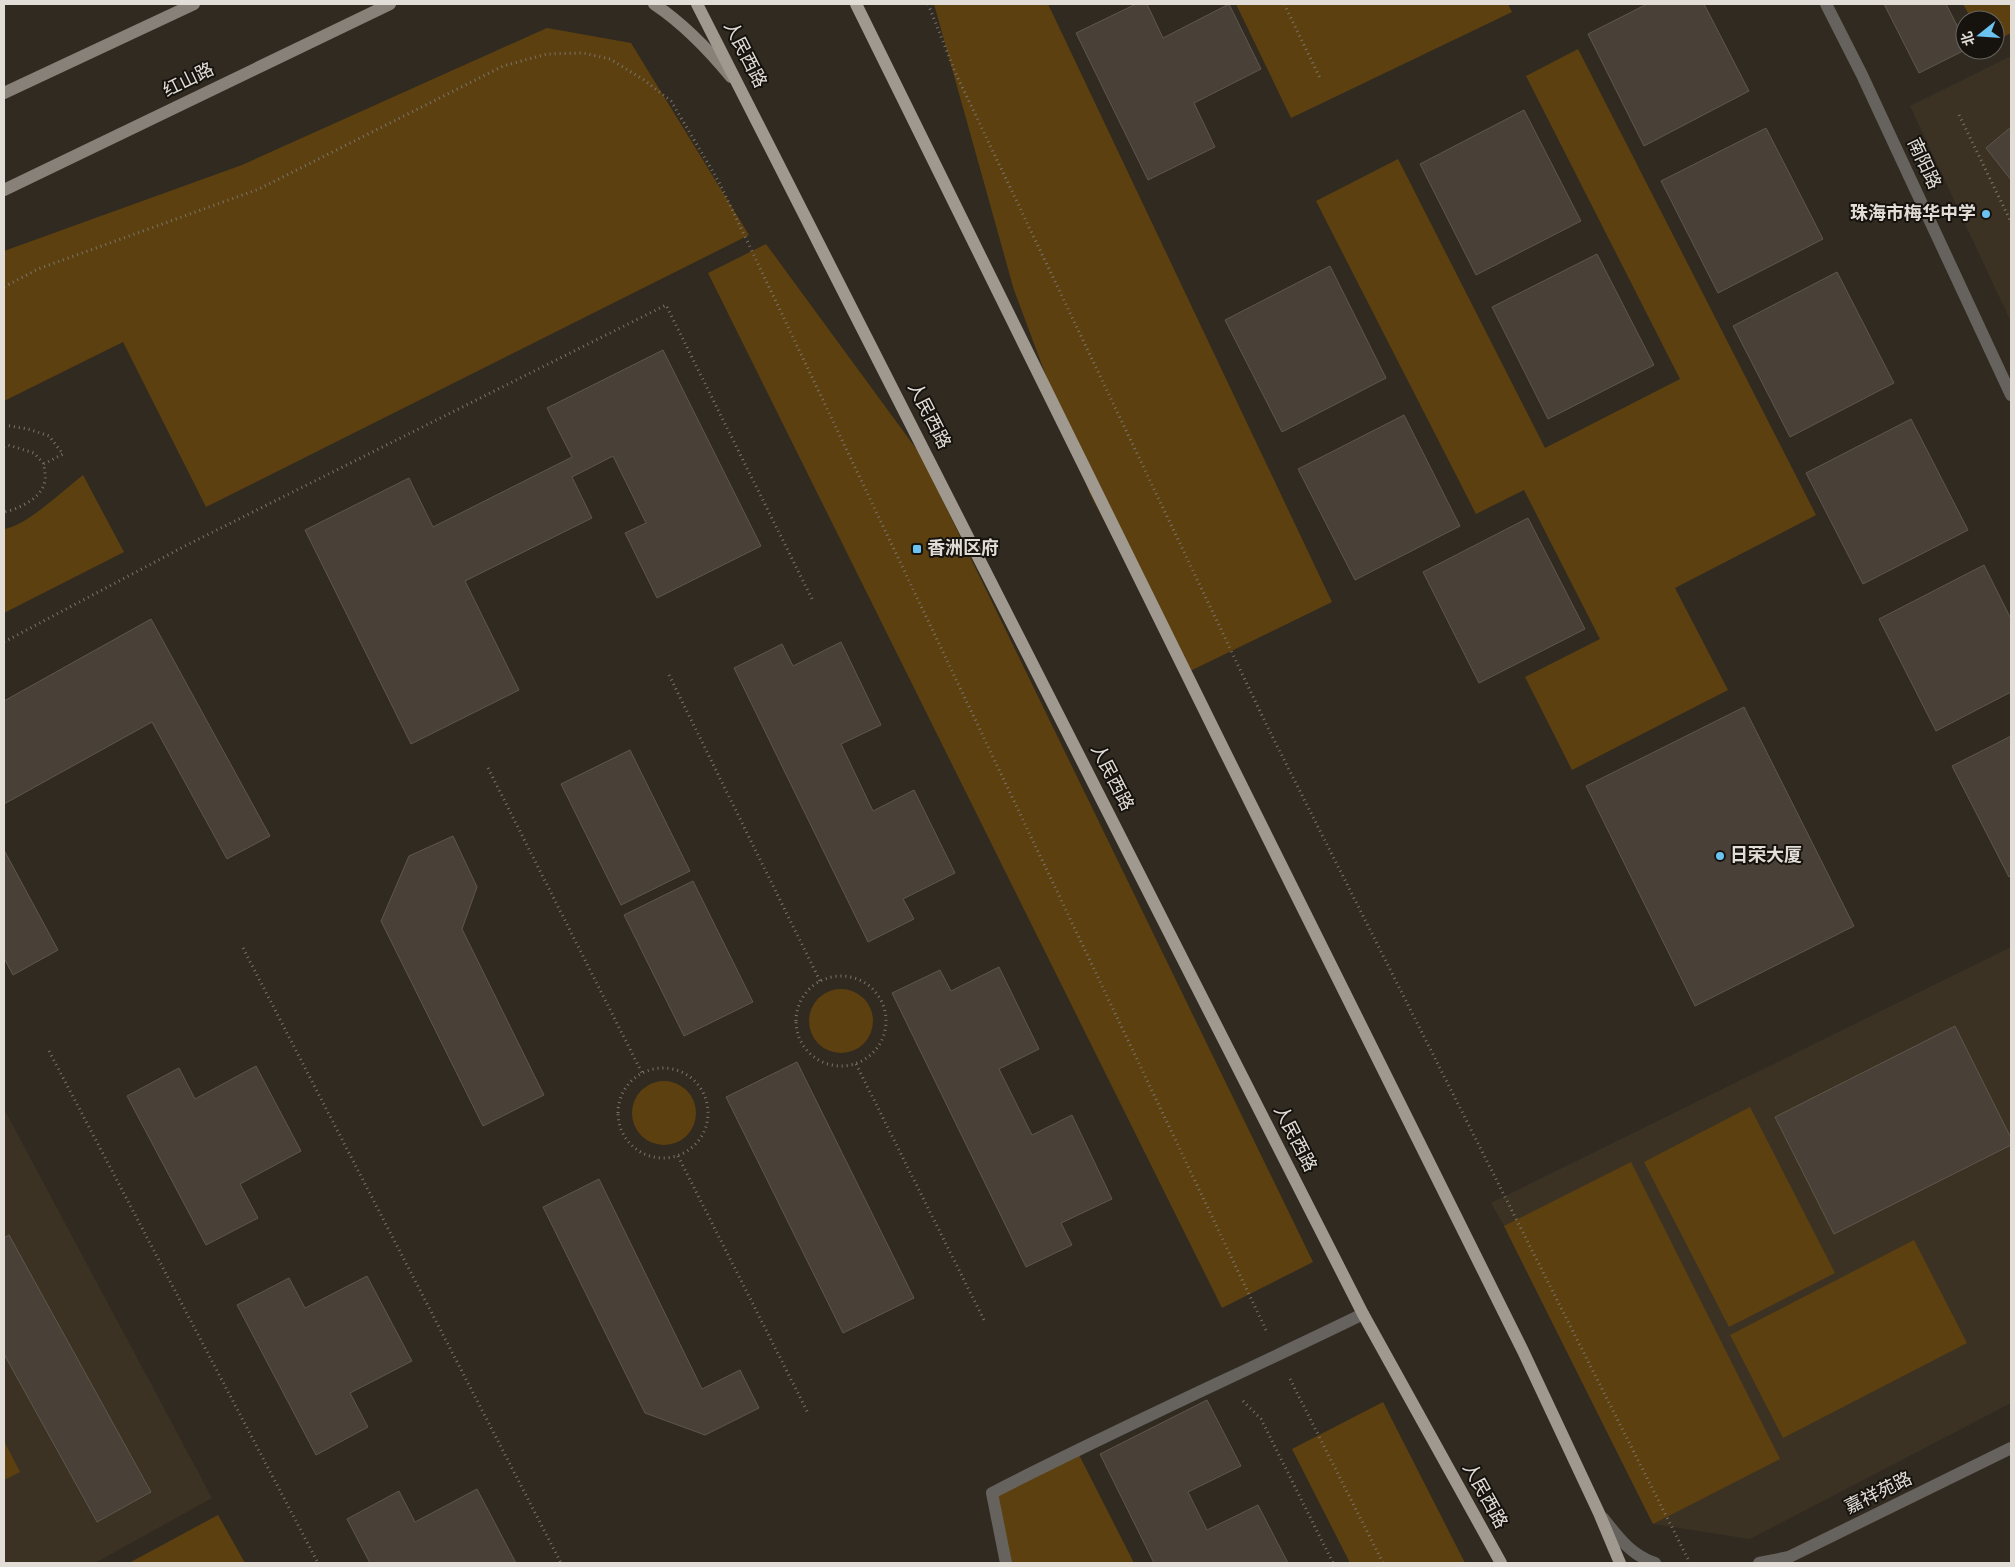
<svg xmlns="http://www.w3.org/2000/svg" width="2015" height="1567" font-family="Overpass,'Noto Sans SC',sans-serif">
  <style>
    .built { fill: #3c3223 }
    .green { fill: #5d400f }
    .building { fill: #494137; stroke: #5f574c }
    .lines { fill: none; stroke-linecap: round; stroke-linejoin: round }
    .path { stroke: #7a746c; stroke-width: 3; stroke-dasharray: 1 4; stroke-linecap: butt }
    .lane { stroke: #66625e; stroke-width: 12 }
    .street { stroke: #66625e; stroke-width: 12 }
    .secondary { stroke: #87817a; stroke-width: 12 }
    .primary { stroke: #a0998f; stroke-width: 12 }
    .poi-dot { fill: #6bc3f2; stroke: #16130f; stroke-width: 2 }
    .labels { text-anchor: middle; dominant-baseline: central; stroke-width: 4; stroke-linejoin: round; paint-order: stroke }
    .street-label { font-size: 18px; fill: #e2ddd7; stroke: #16130f }
    .poi-label { font-size: 18px; font-weight: bold; fill: #e2ddd7; stroke: #16130f; text-anchor: start }
  </style>
  <rect width="100%" height="100%" fill="#312a21"/>
  <path class="built" d="M2011,56v266l-101,-216z
    M2011,947v456l-261,136 -97,-15 -149,-298 -13,-23z
    M4,1109l208,389 -117,65h-91z"/>
  <path class="green" d="M934,4h114l284,598 -148,72 -94,-180 -76,-204z
    M1236,4h272l4,8 -221,106z
    M1963,4h48v29l-16,8v-21h-23z
    M547,28l84,15 118,192 -543,272 -83,-165 -119,59v-150l238,-86z
    M1578,49l238,466 -141,73 53,102 -156,80 -47,-93 75,-38 -76,-149 -48,24 -160,-313 82,-42 147,289 135,-69 -154,-303z
    M766,244l154,210 393,808 -91,46 -514,-1035z
    M83,475l41,77 -120,61v-84c21,-2 61,-40 79,-54z
    M809 1021a32 32 0 1 1 64 0a32 32 0 1 1-64 0Z
    M632 1113a32 32 0 1 1 64 0a32 32 0 1 1-64 0Z
    M1750,1107l85,166 -106,54 -85,-165z
    M1631,1162l149,297 -127,65 -149,-298z
    M1914,1240l53,103 -184,95 -53,-103z
    M1383,1402l82,161h-115l-58,-114z
    M4,1441l16,31 -16,8z
    M1076,1449l58,114h-126l-16,-70z
    M218,1515l27,48h-116z"/>
  <path class="building" d="M1136,4h11l16,34 66,-34 32,65 -67,34 21,44 -67,33 -72,-147z
    M1647,4h57l45,87 -105,55 -56,-112z
    M1884,4h62l19,37v9l-46,23z
    M1524,110l57,111 -105,54 -56,-111z
    M2011,127v53l-25,-32z
    M1766,128l57,111 -105,54 -57,-112z
    M1597,254l57,111 -106,54 -56,-112z
    M1330,266l56,112 -104,54 -57,-112z
    M1837,272l57,111 -104,54 -57,-111z
    M663,350l98,196 -104,52 -32,-65 21,-10 -33,-67 -41,21 20,41 -127,63 54,109 -108,54 -106,-214 104,-52 24,49 139,-70 -25,-49z
    M1404,415l56,111 -105,54 -57,-111z
    M1911,419l57,111 -105,54 -57,-111z
    M1528,518l57,111 -106,54 -56,-111z
    M1984,565l27,54v73l-75,39 -57,-112z
    M151,619l119,217 -43,23 -75,-137 -148,82v-103z
    M841,642l40,83 -40,19 32,67 41,-21 41,83 -52,26 11,20 -46,23 -134,-274 48,-24 11,22z
    M1744,707l110,219 -159,80 -109,-220z
    M2011,736v140l-2,1 -57,-111z
    M630,750l60,121 -69,34 -60,-121z
    M453,836l24,51 -15,42 82,166 -61,31 -102,-205 28,-65z
    M4,850l54,100 -45,25 -9,-17z
    M693,881l60,121 -69,34 -60,-121z
    M999,967l40,82 -40,20 33,66 40,-20 40,84 -51,24 11,22 -46,22 -134,-274 48,-23 11,21z
    M1955,1026l56,112v7l-177,89 -59,-117z
    M797,1062l117,236 -71,35 -117,-236z
    M256,1066l45,85 -61,33 18,34 -52,27 -79,-149 52,-28 16,31z
    M599,1179l103,210 38,-19 19,38 -54,27 -60,-22 -102,-206z
    M9,1235l142,257 -54,30 -93,-168v-116z
    M367,1276l45,85 -62,32 18,34 -52,28 -79,-150 52,-27 16,30z
    M1207,1400l34,66 -53,26 19,38 51,-25 30,58h-134l-54,-109z
    M477,1489l39,74h-146l-23,-44 52,-28 16,31z"/>
  <g class="lines">
    <path class="path" d="M928,4l28,70 311,652 423,837
      M1284,4l36,74
      M1959,115l52,107
      M4,287l34,-18 221,-80 244,-123 44,-12 36,-1 27,6 34,21 27,21 48,81 547,1148
      M4,425l24,4 21,7 14,18 -19,10
      M4,447l4,-2 26,8 10,11c0,5 2,11 1,16 -2,18 -26,29 -41,32
      M4,642l181,-96 481,-241 147,296
      M669,675l151,306
      M488,768l154,305
      M243,948l318,615
      M796 1021a45 45 0 1 1 90 0a45 45 0 1 1-90 0Z
      M49,1051l269,512
      M856,1064l129,258
      M618 1113a45 45 0 1 1 90 0a45 45 0 1 1-90 0Z
      M678,1156l130,257
      M1290,1379l93,184
      M1243,1401l18,18 72,144"/>
    <path class="lane" d="M1826,4l36,71 149,320
      M1006,1563l-14,-70c122,-63 248,-119 371,-179"/>
    <path class="street" d="M1603,1518c15,19 28,37 52,45
      M1759,1563l30,-6 222,-109"/>
    <path class="secondary" d="M654,4c30,20 54,45 77,73
      M4,93l190,-89
      M4,190l386,-186"/>
    <path class="primary" d="M697,4l666,1310 138,249
      M856,4l368,746 299,601 76,162 21,50"/>
  </g>
  <g class="poi-dot">
    <circle cx="1986" cy="214" r="5"/>
    <rect x="912" y="544" width="10" height="10" rx="2.5"/>
    <circle cx="1720" cy="856" r="5"/>
  </g>
  <g class="labels">
    <g class="street-label">
      <text transform="translate(744 55) rotate(63)">人民西路</text>
      <text transform="translate(189 81) rotate(-26)">红山路</text>
      <text transform="translate(1923 164) rotate(65)">南阳路</text>
      <text transform="translate(928 416) rotate(63)">人民西路</text>
      <text transform="translate(1111 778) rotate(63)">人民西路</text>
      <text transform="translate(1294 1139) rotate(63)">人民西路</text>
      <text transform="translate(1879 1494) rotate(-26)">嘉祥苑路</text>
      <text transform="translate(1484 1496) rotate(61)">人民西路</text>
    </g>
    <g class="poi-label">
      <text x="1976" y="214" text-anchor="end">珠海市梅华中学</text>
      <text x="927" y="549">香洲区府</text>
      <text x="1730" y="856">日荣大厦</text>
    </g>
  </g>
  <rect width="2015" height="1567" fill="none" stroke="#e2ddd7" stroke-width="10"/>
  <g transform="translate(1980 35) rotate(253)"><circle r="24" fill="#16130f" stroke="#68645f"/>
  <path d="M0-4L9 19L0 12L-9 19Z" fill="#6bc3f2"/>
  <text y="-8" font-size="14" font-weight="bold" text-anchor="middle" fill="#e2ddd7">北</text>
  </g>
</svg>
